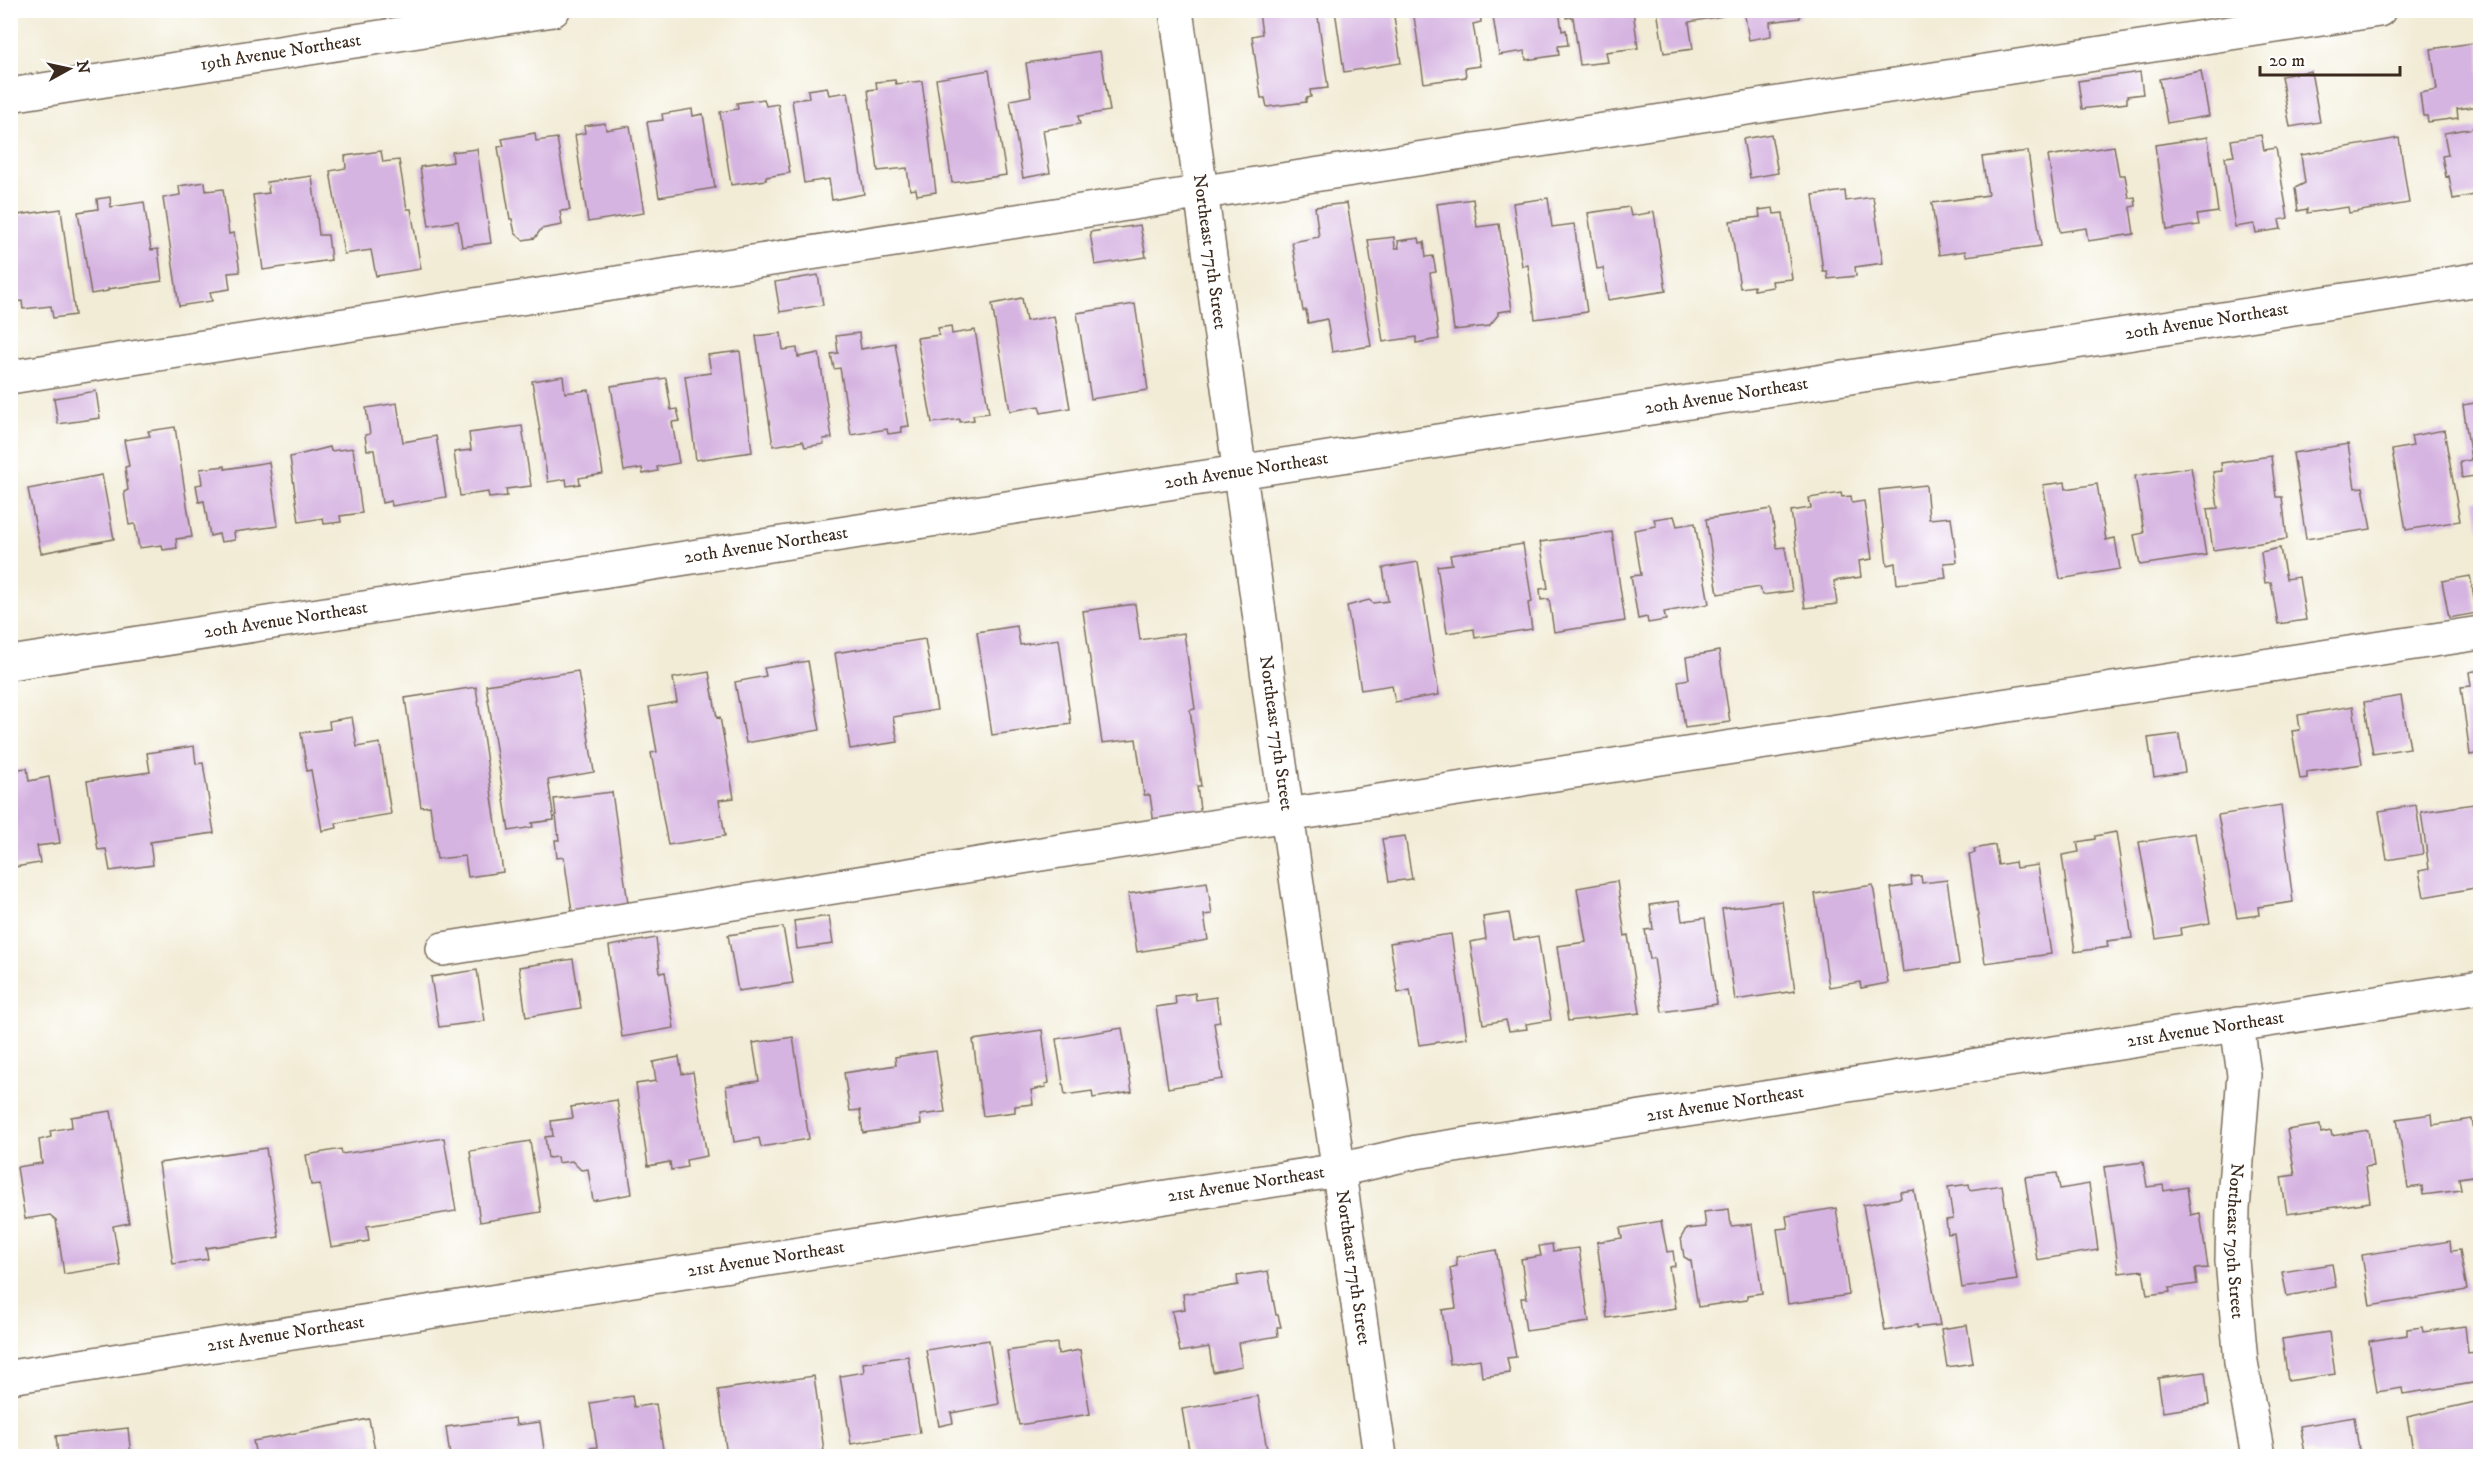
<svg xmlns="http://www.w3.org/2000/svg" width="2491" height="1467" font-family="'IM FELL DW Pica',serif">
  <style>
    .building { fill: #d6b4e1 }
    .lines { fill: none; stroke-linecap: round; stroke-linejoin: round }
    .minor-casing { stroke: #7b6e5e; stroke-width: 36 }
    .minor { stroke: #fff; stroke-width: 33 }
    .labels { text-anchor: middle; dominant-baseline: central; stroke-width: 4.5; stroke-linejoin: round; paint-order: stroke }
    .street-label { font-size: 18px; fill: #3b2a1e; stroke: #fff }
  </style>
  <rect width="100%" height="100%" fill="#fff"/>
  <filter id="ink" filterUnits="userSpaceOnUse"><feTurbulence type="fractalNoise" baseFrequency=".0167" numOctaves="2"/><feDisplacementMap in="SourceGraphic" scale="12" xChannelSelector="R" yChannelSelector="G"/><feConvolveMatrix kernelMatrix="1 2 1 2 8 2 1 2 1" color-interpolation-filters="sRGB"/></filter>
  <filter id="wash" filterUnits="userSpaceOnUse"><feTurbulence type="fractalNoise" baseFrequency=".008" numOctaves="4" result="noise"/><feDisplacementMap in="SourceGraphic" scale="24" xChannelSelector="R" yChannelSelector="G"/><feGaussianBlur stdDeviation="1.35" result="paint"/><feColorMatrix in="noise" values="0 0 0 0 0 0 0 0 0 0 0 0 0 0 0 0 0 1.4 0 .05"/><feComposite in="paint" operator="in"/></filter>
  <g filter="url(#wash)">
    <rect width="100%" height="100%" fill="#f2ecd6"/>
    <g id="blocks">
      <path class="building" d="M1271,10h46l11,78 -18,2 1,7 -5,1v4l-39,5 -2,-9h-4l-9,-62 10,-2 -3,-22z
        M1335,10h58l8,53 -57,9z
        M1413,10h67l1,12 -8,2 7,42 -15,2 1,9 -42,6z
        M1492,10h67l3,21 4,-1 2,15 -10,1 1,9 -33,5 -1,-9 -26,4z
        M1565,10h68l5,38 -32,4 2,10 -28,3 -7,-48 -7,1z
        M1657,10h65l1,6 -34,6 4,27 -29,4z
        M1744,10h55l1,8 -30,4 1,14 -22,4z
        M2480,42v64l-23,3 1,9 -30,4 -1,-6h-4l-3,-23 17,-3 -6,-41z
        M1100,51l10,60 -32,5 2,8 -37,6 7,43 -27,5 -13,-78 21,-4 -5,-33z
        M989,70l17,105 -54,8 -16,-104z
        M2201,71l8,45 -42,7 -8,-44z
        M2311,71l9,51 -30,5 -9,-51z
        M2140,72l3,22 -16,2v7l-45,6 -4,-28z
        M895,80l1,4 26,-3 14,111 -19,3 -1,-6 -6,1 -3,-22 -29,3 -10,-81 9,-1 -1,-7z
        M827,87l2,8 19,-3 16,102 -32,6 -3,-21 -25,4 -12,-83 17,-2 -1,-8z
        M764,99l2,7 12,-2 12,69 -24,4v3l-35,5 -11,-73 18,-3 -1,-6z
        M692,109l1,7 10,-2 12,74 -56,9 -12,-75 16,-2 -1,-6z
        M605,123l1,7 24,-4 14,87 -56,9 -13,-87 10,-2 -1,-7z
        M2480,127v67l-27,5 -4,-23 -3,1 -4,-21 6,-1 -4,-22z
        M535,133l1,8 21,-3 13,72 -10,1 2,14 -21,4 -6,9 -12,2 -8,-7 -3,-14h-2l-12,-72 6,-1 -2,-7z
        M1771,134l7,39 -28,5 -7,-39z
        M2261,135l3,15 12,-2 12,70 -9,2 2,9 -25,4 -2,-9 -19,3 -10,-70 9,-1 -3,-16z
        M2208,137l10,75 -21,3 2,10 -32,5 -12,-85z
        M2399,138l10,65 -60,10 -1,-6 -41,6v-4l-9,2 -3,-23 10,-5 -4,-28z
        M2114,146l5,29h6l4,23 6,-1 1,9 -6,1 4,27 -46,7 -2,-13 -26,4 -12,-76z
        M477,149l14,94 -29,4 -4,-26 -29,5 -9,-59 33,-5 -1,-10z
        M381,151l2,11 16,-2 8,49h4l10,60 -45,7 -5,-26 -27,4 -14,-83 16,-3 -1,-12z
        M2028,151l13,95 -75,10 -1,-5 -26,4 -7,-52 56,-8 -6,-38z
        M312,176l7,59h9l3,25 -68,10 -10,-75 16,-2 -2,-11z
        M205,182l1,9 17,-2 6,45 5,-1 6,39 -12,1 2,16 -20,3 2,9 -33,5 -16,-108 17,-3 -1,-9z
        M1845,191l1,10 27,-4 10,66 -28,4 1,9 -28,3 -1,-8h-4l-10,-76z
        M110,197l1,10 33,-5 7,48 7,-1 4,32 -54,8v2l-17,3 -13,-82 20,-3 -1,-10z
        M1548,198l4,29 22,-3 13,88 -52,7 -7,-54 -6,1 -9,-63z
        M1473,199l4,28 22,-3 13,86 -14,2v3l-9,11 -35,4 -17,-126z
        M1347,203l24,143 -39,6 -5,-33 -19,4 -2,-13 -3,1 -11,-69 27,-5 -4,-30z
        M1629,207l2,9 23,-4 12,79 -58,9 -5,-32 -6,1 -9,-56z
        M1773,208l1,6 9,-1 9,66 -20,2 1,6 -19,3v-4l-14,2 -10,-67 30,-4 -1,-7z
        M61,209l14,106 -22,3 -2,-12 -28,3 -1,-8 -7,1 -5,-30v-56z
        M1140,225l6,32 -51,8 -5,-33z
        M1394,237l1,11h4l-1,-7 21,-3 1,5 4,-1 2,15 7,-1 3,16 -6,1 9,66 -23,4v-6l-33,5 -15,-102z
        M818,275l5,30 -43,7 -5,-30z
        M1022,298l4,23 28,-5 16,92 -29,5 -2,-7 -29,5 -18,-107z
        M1135,304l13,86 -57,9 -14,-86z
        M951,326l1,8 23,-4 14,83 -16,2 1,5 -14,2v-3l-28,4 -15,-85 22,-3 -1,-7z
        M781,333l2,17 14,-2 1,9 21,-4 13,85 -9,1 1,5 -19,3 -2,-6 -30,5 -17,-110z
        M859,333l2,16 34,-6 14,83 -8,1 1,5 -14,2 -1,-5 -36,6 -11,-67 -6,1 -3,-15 7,-1 -2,-17z
        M740,351l12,101 -56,8 -11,-84 26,-3 -3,-18z
        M563,376l2,17 24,-3 14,84 -24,4 1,6 -13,2 -1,-7 -18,3 -16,-101z
        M666,378l5,32 6,-1 3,12 -8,1 7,41 -22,4 1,4 -15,3 -1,-6 -18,3 -13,-85z
        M96,391l4,27 -42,6 -4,-26z
        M2480,402v68l-6,1 1,5 -13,2 -2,-16 11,-2 -8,-55z
        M397,403l6,39 33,-6 10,61 -54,9 -1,-5 -9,2 -8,-53h-7l-2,-15 5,-1 -4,-26z
        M522,426l9,60 -25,3 1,7 -18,2 -1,-6 -28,4 -6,-44 17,-2 -2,-17z
        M175,427l17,110 -16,2 1,9 -14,2 -1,-5 -23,3 -4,-24 -6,1 -5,-33 4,-2 -3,-23 4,-1 -5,-26 26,-4 -2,-5z
        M2444,430l16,91 -54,9 -14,-80 21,-4 -2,-10z
        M2348,444l7,44 8,-1 8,42 -65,10 -13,-86z
        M330,447l1,4 22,-3 9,65 -22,3 1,6 -17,2 -1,-6 -24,4 -9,-65z
        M2271,456l5,41h6l5,42 -74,11 -6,-41 11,-1 -5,-36 9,-1 -1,-8z
        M269,462l9,64 -44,6 1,8 -14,2 -2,-8 -9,2 -6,-35 -5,1 -3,-17 6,-1 -2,-15 25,-3v3z
        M2191,467l15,88 -66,10 -6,-30 10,-2 -9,-57z
        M102,475l12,64 -73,14 -13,-64z
        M2065,482l1,7 31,-5 9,56 9,-2 5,31 -60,10 -17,-94z
        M1926,485l3,34 22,-2 6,45 -13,1 2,15 -49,6 -2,-21 -8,2 -8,-75z
        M1841,493l1,4 9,-1 1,7 12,-2 8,58 -13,2 2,16 -27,4 3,23 -32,4 -14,-97 20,-3 -2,-10z
        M2480,500v28h-1l-4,-27z
        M1771,509l6,39 8,-1 7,44 -30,4 -2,-8 -42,7 -12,-75z
        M1674,516l3,10 18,-3 14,81 -45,8 2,8 -18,3 -1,-6 -9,2 -7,-43 10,-1 -7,-45 22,-4 -2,-7z
        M1612,532l13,89 -71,11 -5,-33 -8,1 -1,-11 8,-1 -8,-46z
        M1523,544l9,58 -4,1 4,26 -57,9 -1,-9 -27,4 -10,-67 15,-2 -2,-9z
        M2280,548l6,31 13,-2 7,43 -28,4 -7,-42 -6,1 -4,-31z
        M1418,562l21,133 -44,7 -3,-17 -31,5 -14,-84 22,-6 4,3 15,-2 -5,-33z
        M2470,576l7,37 -28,5 -7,-37z
        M1135,604l5,36 44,-7 11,76 -5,1 11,76h-4l4,31 -47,7 -4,-29h-6l-8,-56 -34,4 -19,-132z
        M1017,626l3,19 39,-6 12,85 -79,11 -15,-103z
        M925,639l12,71 -44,7 5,25 -48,7 -15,-96z
        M1719,651l11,71 -45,6 -7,-47 11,-2 -3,-22z
        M808,661l12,69 -74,13 -11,-61 31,-6 -2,-8z
        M2480,670v83l-10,2 -9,-68 10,-1 -2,-14z
        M578,671l16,101 -46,8 6,40 -22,3 1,4 -24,4 -23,-146z
        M709,672l8,46 3,-1 14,81 -15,2 6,36 -57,9 -17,-92 6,-1 -8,-45 28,-5 -4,-24z
        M476,687l27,185 -35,5 -3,-21 -28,3 -7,-53 -9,1 -16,-109z
        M2401,696l9,52 -37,6 -9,-52z
        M2353,706l9,58 -55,8v6l-7,1 -8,-48 8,-1 -2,-15z
        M352,717l5,30 23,-4 11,71 -55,9 1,5 -15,3 -11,-61 -4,1 -6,-38 29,-4 -1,-8z
        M2179,734l6,38 -31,5 -6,-39z
        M194,746l2,18 7,-1 11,70 -64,9 3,23 -43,6 -4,-22 -8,1 -11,-69 63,-9 -3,-19z
        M27,768l2,13 20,-4 11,66 -23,3 3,17 -25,4v4l-5,1v-102z
        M612,792l17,118 -56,8 -9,-61 -7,1 -2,-18h4l-5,-41z
        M2480,803v84l-56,10 -5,-26 10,-2 -8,-57z
        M2281,805l12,97 -35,5 1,8 -22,3 -19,-103z
        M2416,805l7,49 -36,6 -8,-49z
        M2116,832l16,106 -25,3 1,6 -33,5 -13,-97 17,-3 -2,-10 18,-3v-3z
        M2195,833l15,90 -30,5 1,7 -25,4 -17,-97z
        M1405,836l7,43 -23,3 -7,-43z
        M1995,845l3,20 17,-3 1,6 22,-3 13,89 -66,9 -16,-109 6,-1 -1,-4z
        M1921,876l1,7 25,-3 12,84 -56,8 -12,-84 21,-3 -1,-8z
        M1617,881l8,55 3,-1 12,78 -72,8 -11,-75 29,-4 -9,-54z
        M1207,882l5,32 -8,1 4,25 -71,12 -9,-58z
        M1873,885l15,98 -27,5 -1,-6 -31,5 -14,-93z
        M1679,901l3,20 23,-3 12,86 -55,8 -8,-54 -4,1 -5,-29 8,-1 -3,-24z
        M1782,901l13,90 -60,9 -13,-91z
        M1509,913l5,27 24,-4 13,84 -25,4 1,5 -18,2 -3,-11 -23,4 -13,-82 16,-3 -3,-22z
        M829,916l4,28 -36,5 -3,-28z
        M783,927l10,56 -55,8 -10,-56z
        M1451,934l16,104 -48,7 -9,-55 -12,3 -8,-50z
        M656,938l4,35 5,-1 9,56 -52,9 -13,-91z
        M573,959l8,49 -55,9 -7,-50z
        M477,970l8,51 -46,6 -8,-50z
        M1195,993l1,7 20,-3 4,25 -6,1 9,56 -55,9 -12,-81 20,-3 -1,-8z
        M1122,1028l10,64 -39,6 -1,-7 -27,4 -9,-56z
        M1042,1030l7,53 -4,1 1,3 -15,3 2,14 -18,2v6l-32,4 -10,-76z
        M793,1037l16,102 -48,8 -2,-9 -25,4 -8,-56 33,-5 -6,-38z
        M936,1051l9,61 -25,3 1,9 -58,9 -3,-23 -10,1 -6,-38 52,-8 -1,-8z
        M679,1057l3,17 11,-2 14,84 -21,4 1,7 -16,3 -1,-8 -22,4 -12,-82 20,-3 -3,-19z
        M617,1100l15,94 -39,7 -5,-32 -7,1 -9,-9 -14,2 -1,-6 -9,1 -3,-21 8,-1 -2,-15 22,-3 -2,-11z
        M111,1111l18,112 -16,3 7,39 -56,9 -8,-54 -6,-5 -25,4 -8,-52 25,-4 -3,-23 12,-3 -1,-6 22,-4 -1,-10z
        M2432,1114l1,11 39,-6 8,56 -21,3 2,12 -38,5 -1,-9 -14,2 -11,-69z
        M2320,1125l1,8 10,-2 1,5 36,-6 5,36 -8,1 5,35 -83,12 -6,-37 14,-2 -8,-45z
        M444,1138l12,73 -89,15 2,15 -38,6 -11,-63 -9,1 -5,-30 35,-6 1,5z
        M530,1141l11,71 -61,10 -10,-71z
        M266,1148l13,89 -73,11 2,11 -35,5 -14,-101z
        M2143,1162l4,25 16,-2 1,6 23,-4 4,28 9,-2 8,55 -13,1 2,15 -28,4 1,4 -23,3 -4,-25 -24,3 -15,-106z
        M2057,1173l3,16 29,-5 9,66 -61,10 -12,-83z
        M1969,1184l1,6 32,-5 15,95 -55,8 -8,-55 -6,1 -2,-14 7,-1 -5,-32z
        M1914,1190l26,135 -23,3v-3l-32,6 -22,-126 38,-7 -1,-6z
        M1836,1208l13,87 -61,9 -11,-75 11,-1 -2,-12z
        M1729,1209l2,17 21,-2 10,69 -15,2v5l-49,7 -7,-46 -7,-4 -3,-19 5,-9 20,-2 -2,-15z
        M1661,1221l6,31 6,-1 2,15 -6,1 7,41 -69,10 -10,-76 25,-4 -2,-10z
        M2450,1241l1,10 9,-1 7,40 -97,16 -8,-51z
        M1552,1244l1,7 26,-3 10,74 -63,9 -5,-33h6l-6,-39 20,-3 -2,-10z
        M1496,1250l20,107 -9,1 3,15 -28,4 -2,-18 -30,5 -8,-54 14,-2 -6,-40 7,-2 -1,-9z
        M2332,1264l4,23 -49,9 -5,-24z
        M1268,1271l8,44h2l3,12h-4l1,9 -40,7 4,23 -29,6 -4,-25 -29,5 -8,-41 13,-2 -2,-15 55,-9 -1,-9z
        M1967,1325l6,38 -26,4 -6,-38z
        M2465,1326l3,27 7,-1 4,30 -76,12 -1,-6 -25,4 -8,-51 38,-6v-6l15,-2 1,5z
        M2329,1332l6,42 -47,7 -6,-42z
        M989,1340l10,64 -48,9 2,10 -14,3 -13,-76z
        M1057,1343l1,11 22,-4 10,64 -71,11 -12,-74z
        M908,1356l12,77 -69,11 -11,-68 24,-4 -1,-9z
        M2205,1372l4,33 -46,7 -5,-34z
        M814,1376l10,75 -24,3v2h-73l-9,-66z
        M632,1396l2,11 22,-3 8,52h-74l-1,-8 8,-1 -7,-44z
        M1258,1396l10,60h-78l-8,-47z
        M2480,1401v55h-66l-7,-39z
        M2354,1417l6,39h-46l-1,-4 -8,1 -5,-27z
        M515,1418l1,7 24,-3 5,34h-95l-4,-29z
        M369,1419l7,37h-120l-3,-15z
        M128,1428l3,28 -73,-1 -2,-19z"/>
    </g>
  </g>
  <g filter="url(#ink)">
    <use href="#blocks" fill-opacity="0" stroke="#7b6e5e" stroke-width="1.5"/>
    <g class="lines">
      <defs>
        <g id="minor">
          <path id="s1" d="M1176,10l111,805 93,641"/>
          <path id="s2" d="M10,95l543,-85"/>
          <path d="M10,377l2369,-367"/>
          <path id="s3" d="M10,663l2470,-384"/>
          <path d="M443,949l844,-134 1193,-182"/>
          <path id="s4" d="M2237,1024l7,51 -11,134 -1,51 9,102 17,94"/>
          <path id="s5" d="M10,1377l1329,-207 77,-18 1064,-165"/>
        </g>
      </defs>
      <use href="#minor" class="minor-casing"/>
      <use href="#minor" class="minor"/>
    </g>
  </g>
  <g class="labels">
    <g class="street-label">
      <text stroke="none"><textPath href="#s2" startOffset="274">19th Avenue Northeast</textPath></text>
      <text stroke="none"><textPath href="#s1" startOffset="244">Northeast 77th Street</textPath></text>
      <text stroke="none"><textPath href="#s3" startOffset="2223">20th Avenue Northeast</textPath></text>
      <text stroke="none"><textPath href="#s3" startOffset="1737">20th Avenue Northeast</textPath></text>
      <text stroke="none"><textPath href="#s3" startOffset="1251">20th Avenue Northeast</textPath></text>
      <text stroke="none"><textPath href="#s3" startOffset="765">20th Avenue Northeast</textPath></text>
      <text stroke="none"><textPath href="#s3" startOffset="279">20th Avenue Northeast</textPath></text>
      <text stroke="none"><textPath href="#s1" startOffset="730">Northeast 77th Street</textPath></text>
      <text stroke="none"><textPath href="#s5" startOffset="2223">21st Avenue Northeast</textPath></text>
      <text stroke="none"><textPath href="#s5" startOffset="1737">21st Avenue Northeast</textPath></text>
      <text stroke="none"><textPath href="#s5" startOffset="1251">21st Avenue Northeast</textPath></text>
      <text stroke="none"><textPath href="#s4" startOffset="218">Northeast 79th Street</textPath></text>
      <text stroke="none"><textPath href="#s5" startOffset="765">21st Avenue Northeast</textPath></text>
      <text stroke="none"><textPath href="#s1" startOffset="1270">Northeast 77th Street</textPath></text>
      <text stroke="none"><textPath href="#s5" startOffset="279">21st Avenue Northeast</textPath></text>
    </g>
  </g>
  <rect width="2491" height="1467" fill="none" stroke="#fff" stroke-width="36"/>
  <g transform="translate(69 69) rotate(82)" stroke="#ffffff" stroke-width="4.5" paint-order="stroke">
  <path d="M0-4.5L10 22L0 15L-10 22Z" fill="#3b2a1e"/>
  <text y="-9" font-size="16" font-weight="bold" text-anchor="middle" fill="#3b2a1e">N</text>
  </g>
  <path d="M2260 66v9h140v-9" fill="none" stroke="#3b2a1e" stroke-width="3"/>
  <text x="2269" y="66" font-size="18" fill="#3b2a1e" stroke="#ffffff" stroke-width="4.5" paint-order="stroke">20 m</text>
</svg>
